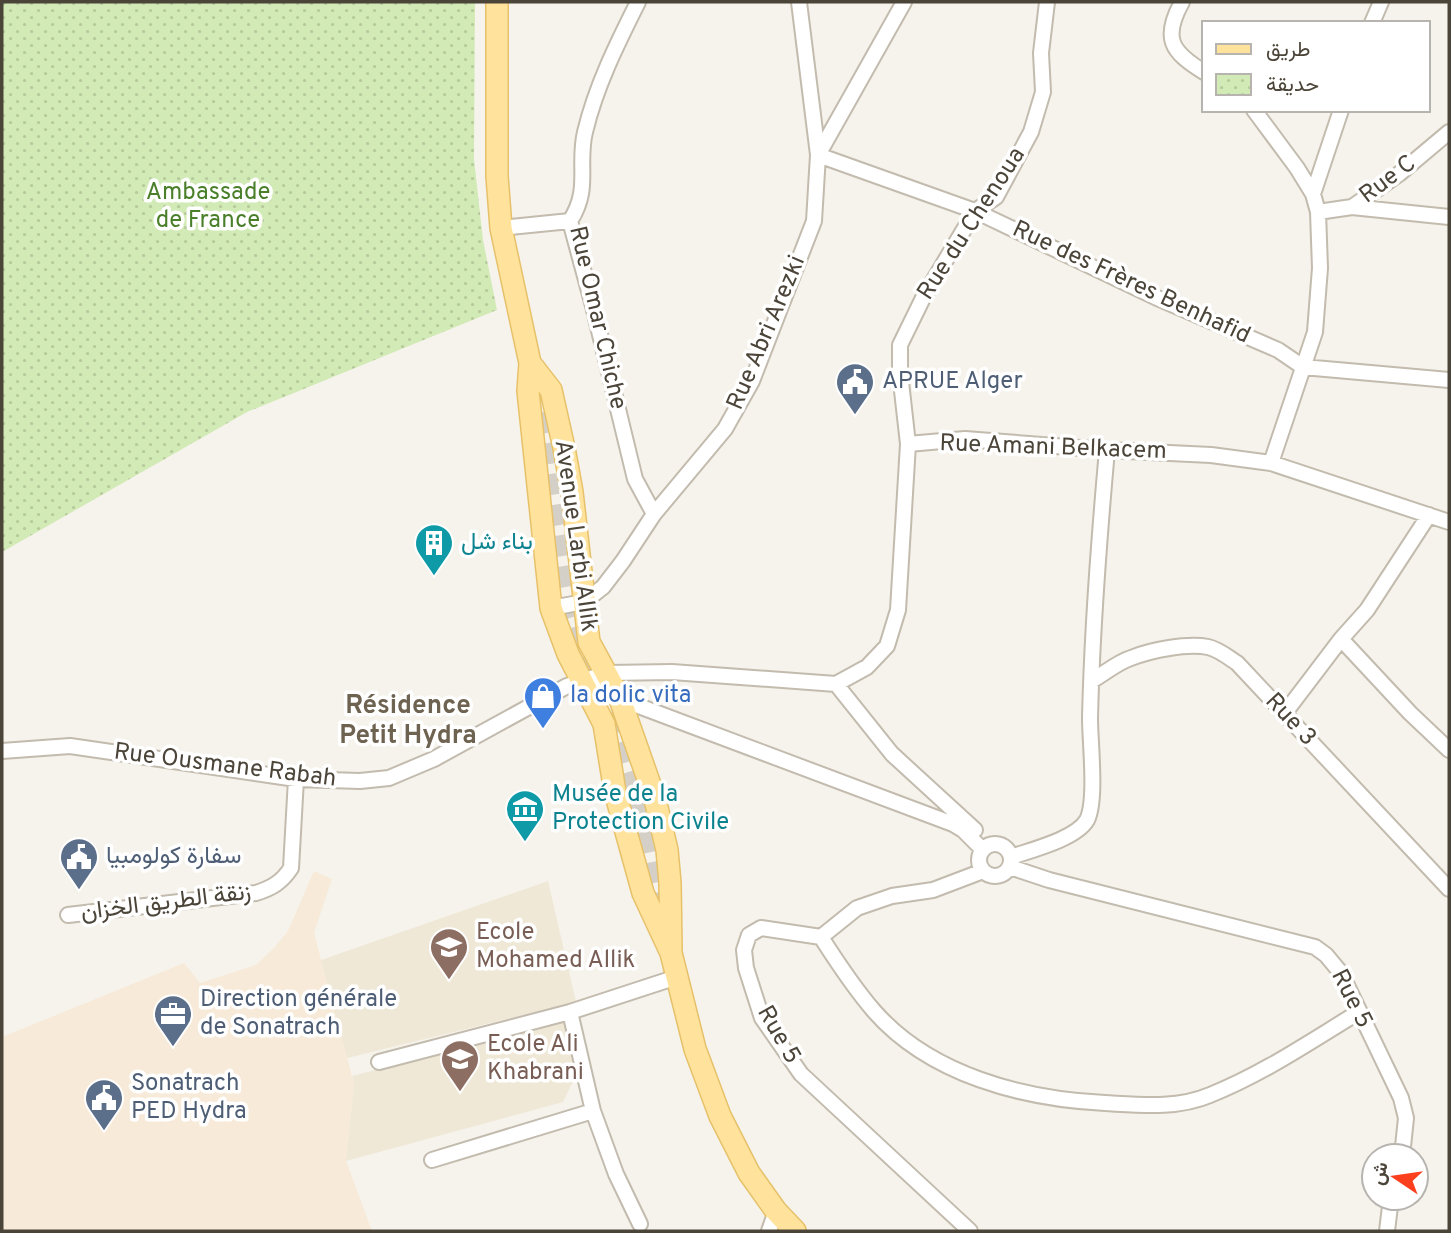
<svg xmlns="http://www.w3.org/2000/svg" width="1451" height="1233" font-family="Overpass,Vazirmatn,sans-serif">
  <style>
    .commercial { fill: #f7ead8 }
    .education { fill: #efe8d6 }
    .park { fill: url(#park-dots) }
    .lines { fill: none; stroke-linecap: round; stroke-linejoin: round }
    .primary-tunnel { stroke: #d4d0c8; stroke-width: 21; stroke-dasharray: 21 10; stroke-linecap: butt }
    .minor-casing { stroke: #c2bbae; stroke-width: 18 }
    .primary-casing { stroke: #e6c16a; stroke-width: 24 }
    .minor { stroke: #fff; stroke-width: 14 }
    .primary { stroke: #ffe39c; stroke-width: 21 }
    .labels { text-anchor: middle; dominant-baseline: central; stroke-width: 7; stroke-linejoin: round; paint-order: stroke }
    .street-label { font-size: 24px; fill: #4b4439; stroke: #fff }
    .park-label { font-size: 24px; fill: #4a7f2a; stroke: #fff }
    .service-label { font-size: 24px; fill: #4e5e75; stroke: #fff; text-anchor: start }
    .culture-label { font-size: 24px; fill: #0d838f; stroke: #fff; text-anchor: start }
    .shop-label { font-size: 24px; fill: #366cbe; stroke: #fff; text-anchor: start }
    .education-label { font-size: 24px; fill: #785e54; stroke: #fff; text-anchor: start }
    .neighbourhood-label { font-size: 26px; font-weight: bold; fill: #6e6250; stroke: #fff }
  </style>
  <defs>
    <pattern id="park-dots" width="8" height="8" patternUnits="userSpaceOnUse" patternTransform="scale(1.75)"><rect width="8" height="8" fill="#d2eab5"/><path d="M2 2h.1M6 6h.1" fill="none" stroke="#b6ca9c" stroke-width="1.8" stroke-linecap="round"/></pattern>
  </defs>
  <rect width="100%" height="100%" fill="#f6f3ec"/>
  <path class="commercial" d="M314,871l18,8 -18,54 40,151 -8,77 26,70h-370v-194l182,-74 16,20 56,-18 18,-17 14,-17z"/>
  <path class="education" d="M548,881l28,121 -229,56 -26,-98z
    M564,1022l12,53 -13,27 -217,59 8,-76 -2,-9z"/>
  <path class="park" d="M2,2h473l-1,157 9,81 14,70 -250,102 -245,140z"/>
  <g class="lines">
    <path class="primary-tunnel" d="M539,413l33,204 12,37 35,83 22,74 24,116"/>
    <defs>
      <path id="minor" d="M638,2c-21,42 -42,84 -53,130 -8,33 6,57 -15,89l23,85 42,173 19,35
        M799,2l19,153
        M1182,2c-20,36 -11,50 22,70
        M1372,23l9,-21
        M1254,110l43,58 16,26 5,18 2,56 -5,64 -44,131
        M818,155l157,56 180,86 123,53 25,17 146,13
        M1313,194l28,-84
        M1352,207l97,10
        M1318,212l34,-5 47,-33 50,-42
        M501,228l69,-7
        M908,444l57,-5 142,11 104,5 60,8 178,59
        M551,608l33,-6 19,-15 20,-26 31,-47 71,-85 27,-48 62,-160 4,-66 86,-153
        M1341,639l69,74 39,37
        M581,680l39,19 333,125 10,6 20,20
        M1093,680c12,-7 25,-18 38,-22 20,-8 56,-15 77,-11 10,2 20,10 29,16l212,226
        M836,684l56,70 83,76
        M1284,714l57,-75 26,-29 62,-95
        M2,751l68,-5 226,33 64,2 29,-3 45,-19 133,-73 40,-13 65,-1 164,12 31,-17 20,-21 11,-36 10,-166 -8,-71v-28l23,-47 52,-87 21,-14 35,-65 12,-40 -2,-39 6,-51
        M979 860a16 16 0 1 1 32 0a16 16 0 1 1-32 0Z
        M1011,857c20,-7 65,-18 76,-37 10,-20 3,-77 3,-102 2,-89 9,-179 17,-268
        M1010,867l39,13 266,67 11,8 15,18 60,125 5,20 -4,38
        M68,915l188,-22c16,-5 26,-11 35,-25l5,-89
        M821,937c16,25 33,51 53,74 56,64 149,88 231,92 36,2 72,6 105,-8 53,-21 101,-54 149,-83
        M570,1012l23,99 23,63 24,50
        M379,1062l191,-50 107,-35
        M432,1160l161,-49
        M769,1231l7,-20
        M970,1231l-169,-157 -39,-56 -16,-50 -2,-18 5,-15 12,-7 60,9 36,-29 35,-12 41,-6 50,-19
        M1387,1231l4,-33"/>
      <path id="primary" d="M497,2v174l4,52 29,135 -2,28 23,217 17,46 36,70 11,68 28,101 28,60 24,96 25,67 29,57 27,38 19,20
        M530,363l21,27 13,58 8,44 17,150 31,57 35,100 12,51 3,33 1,65"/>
    </defs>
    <use href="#minor" class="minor-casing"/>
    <use href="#primary" class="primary-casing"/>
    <use href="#minor" class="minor"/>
    <use href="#primary" class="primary"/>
  </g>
  <defs>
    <symbol id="civic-pin" viewBox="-11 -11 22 30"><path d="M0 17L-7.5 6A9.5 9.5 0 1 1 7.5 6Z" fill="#5c6f8a" stroke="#fff"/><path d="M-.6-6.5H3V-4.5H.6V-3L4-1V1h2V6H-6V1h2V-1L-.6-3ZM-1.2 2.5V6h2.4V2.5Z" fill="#fff"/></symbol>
    <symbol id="building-pin" viewBox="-11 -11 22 30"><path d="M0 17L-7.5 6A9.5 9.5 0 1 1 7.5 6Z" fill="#0f9aa8" stroke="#fff"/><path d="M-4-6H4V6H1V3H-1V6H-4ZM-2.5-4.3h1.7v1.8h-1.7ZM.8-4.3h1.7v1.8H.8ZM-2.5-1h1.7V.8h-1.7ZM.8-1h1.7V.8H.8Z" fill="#fff"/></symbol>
    <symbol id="shop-pin" viewBox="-11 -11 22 30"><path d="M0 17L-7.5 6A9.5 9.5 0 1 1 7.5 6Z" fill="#3f7fe0" stroke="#fff"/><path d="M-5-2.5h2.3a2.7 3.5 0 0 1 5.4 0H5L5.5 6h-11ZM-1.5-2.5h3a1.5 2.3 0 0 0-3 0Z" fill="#fff"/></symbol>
    <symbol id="museum-pin" viewBox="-11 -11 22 30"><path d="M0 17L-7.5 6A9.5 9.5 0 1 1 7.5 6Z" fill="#0f9aa8" stroke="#fff"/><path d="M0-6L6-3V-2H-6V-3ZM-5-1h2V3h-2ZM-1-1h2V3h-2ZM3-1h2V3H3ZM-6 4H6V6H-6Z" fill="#fff"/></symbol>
    <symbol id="school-pin" viewBox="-11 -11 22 30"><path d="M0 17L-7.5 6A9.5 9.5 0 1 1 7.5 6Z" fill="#8d6e63" stroke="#fff"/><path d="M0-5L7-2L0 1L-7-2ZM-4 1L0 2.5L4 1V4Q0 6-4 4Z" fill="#fff"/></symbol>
    <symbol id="office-pin" viewBox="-11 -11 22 30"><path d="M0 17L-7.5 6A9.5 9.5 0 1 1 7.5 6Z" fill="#5c6f8a" stroke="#fff"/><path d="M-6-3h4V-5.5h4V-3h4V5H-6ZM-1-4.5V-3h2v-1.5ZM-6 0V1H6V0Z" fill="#fff"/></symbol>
  </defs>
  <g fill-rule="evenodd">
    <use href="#civic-pin" x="833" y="360" width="44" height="60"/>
    <use href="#building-pin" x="412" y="521" width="44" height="60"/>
    <use href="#shop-pin" x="521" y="674" width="44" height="60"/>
    <use href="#museum-pin" x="503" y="787" width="44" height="60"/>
    <use href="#civic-pin" x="57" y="835" width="44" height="60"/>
    <use href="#school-pin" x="427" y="925" width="44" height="60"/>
    <use href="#office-pin" x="151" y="992" width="44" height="60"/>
    <use href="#school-pin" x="438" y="1037" width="44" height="60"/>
    <use href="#civic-pin" x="82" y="1076" width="44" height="60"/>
  </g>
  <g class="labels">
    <g class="street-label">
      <text transform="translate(1388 180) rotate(-37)">Rue C</text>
      <text transform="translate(972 224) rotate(-57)">Rue du Chenoua</text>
      <text transform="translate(1131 283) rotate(25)">Rue des Frères Benhafid</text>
      <text transform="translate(597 318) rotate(77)">Rue Omar Chiche</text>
      <text transform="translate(767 333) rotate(-67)">Rue Abri Arezki</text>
      <text transform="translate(1053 448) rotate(2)">Rue Amani Belkacem</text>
      <text transform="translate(575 536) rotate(82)">Avenue Larbi Allik</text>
      <text transform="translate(1290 720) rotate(47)">Rue 3</text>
      <text transform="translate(225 766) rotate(7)">Rue Ousmane Rabah</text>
      <text transform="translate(166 903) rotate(-7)">زنقة الطريق الخزان</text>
      <text transform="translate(1351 999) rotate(63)">Rue 5</text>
      <text transform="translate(778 1035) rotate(60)">Rue 5</text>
    </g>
    <g class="park-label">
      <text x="208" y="193">Ambassade<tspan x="208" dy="28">de France</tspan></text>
    </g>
    <g class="service-label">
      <text x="882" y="382">APRUE Alger</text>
      <text x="106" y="857">سفارة كولومبيا</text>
      <text x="200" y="1000">Direction générale<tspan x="200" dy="28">de Sonatrach</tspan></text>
      <text x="131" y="1084">Sonatrach<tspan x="131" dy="28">PED Hydra</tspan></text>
    </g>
    <g class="culture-label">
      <text x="461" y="543">بناء شل</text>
      <text x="552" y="795">Musée de la<tspan x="552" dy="28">Protection Civile</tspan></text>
    </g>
    <g class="shop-label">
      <text x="570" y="696">la dolic vita</text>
    </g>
    <g class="education-label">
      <text x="476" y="933">Ecole<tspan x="476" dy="28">Mohamed Allik</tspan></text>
      <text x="487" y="1045">Ecole Ali<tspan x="487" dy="28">Khabrani</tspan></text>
    </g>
    <g class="neighbourhood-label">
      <text x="408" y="706">Résidence<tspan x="408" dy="30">Petit Hydra</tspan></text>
    </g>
  </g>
  <rect width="1451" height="1233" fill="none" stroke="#4b4439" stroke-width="7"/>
  <rect x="1202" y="21" width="228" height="91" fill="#ffffff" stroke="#b7b4b0" stroke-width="2"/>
  <rect x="1216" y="44" width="35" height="10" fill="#ffe39c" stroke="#b7b4b0" stroke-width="2"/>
  <text x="1266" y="56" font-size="21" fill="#4b4439">طريق</text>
  <rect x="1216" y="74" width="35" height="21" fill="url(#park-dots)" stroke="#b7b4b0" stroke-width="2"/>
  <text x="1266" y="91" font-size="21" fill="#4b4439">حديقة</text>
  <g transform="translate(1395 1177) rotate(283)"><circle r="33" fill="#ffffff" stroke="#b7b4b0" stroke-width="2"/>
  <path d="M0-5L12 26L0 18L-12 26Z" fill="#fc3f1d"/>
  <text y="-10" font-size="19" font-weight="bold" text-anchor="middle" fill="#4b4439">ش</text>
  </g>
</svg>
